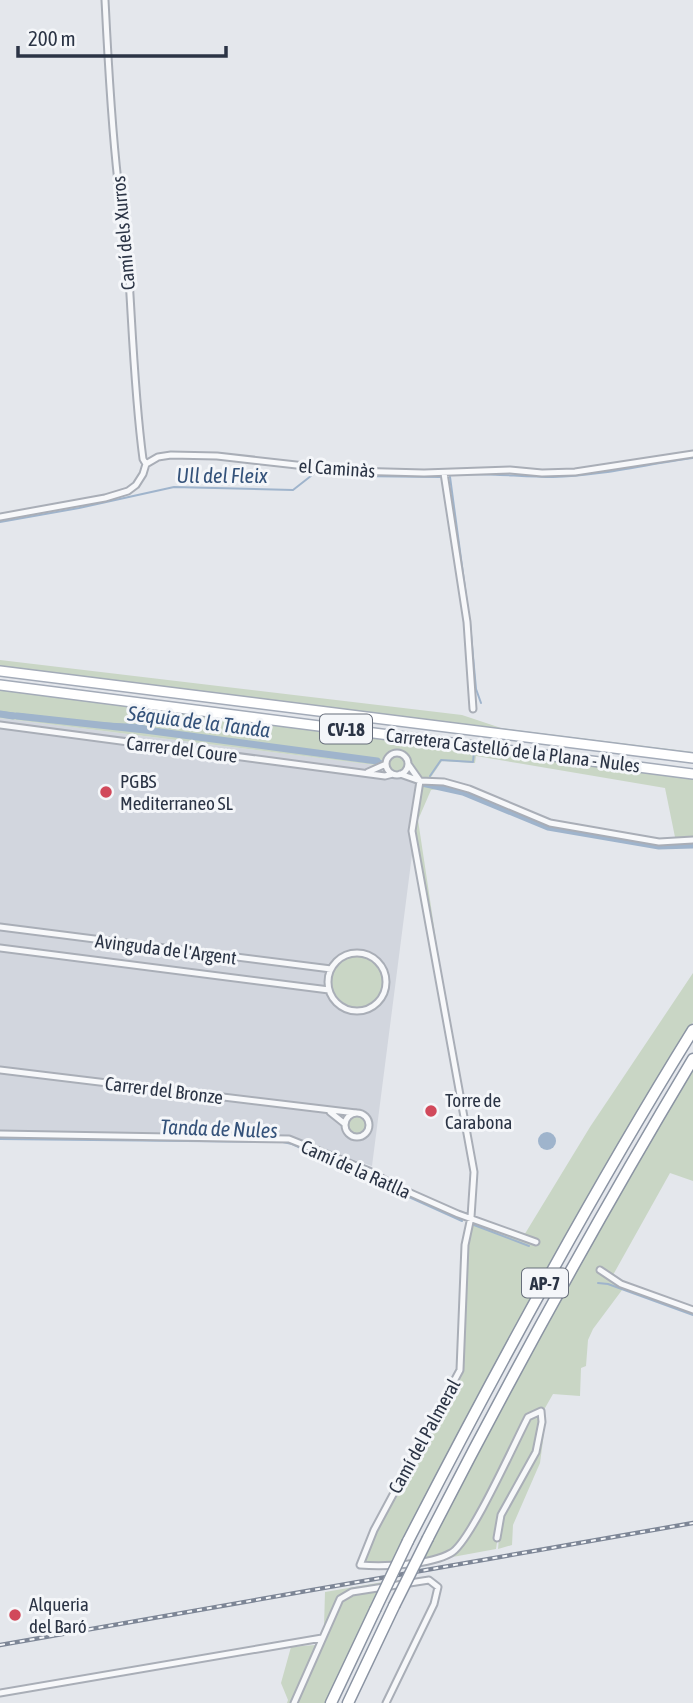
<svg xmlns="http://www.w3.org/2000/svg" width="693" height="1703" font-family="'Asap Condensed',sans-serif">
  <style>
    .built { fill: #d2d6de }
    .green { fill: #c9d6c5 }
    .water { fill: #9fb4cc }
    .lines { fill: none; stroke-linecap: round; stroke-linejoin: round }
    .stream { stroke: #9fb4cc; stroke-width: 2 }
    .canal { stroke: #9fb4cc; stroke-width: 7 }
    .minor-casing { stroke: #a9aeb7; stroke-width: 9 }
    .primary-casing { stroke: #a3abb8; stroke-width: 12 }
    .motorway-casing { stroke: #8b94a3; stroke-width: 13 }
    .minor { stroke: #f7f8fa; stroke-width: 5 }
    .primary { stroke: #fff; stroke-width: 9 }
    .motorway { stroke: #fff; stroke-width: 10 }
    .rail-casing { stroke: #7d8696; stroke-width: 4.5 }
    .rail { stroke: #f4f6f9; stroke-width: 2; stroke-dasharray: 5; stroke-linecap: butt }
    .motorway-bridge-casing { stroke: #8b94a3; stroke-width: 13; stroke-linecap: butt }
    .motorway-bridge { stroke: #fff; stroke-width: 10 }
    .poi-dot { fill: #d1495b; stroke: #f4f6f9; stroke-width: 2.5 }
    .labels { text-anchor: middle; dominant-baseline: central; stroke-width: 6; stroke-linejoin: round; paint-order: stroke }
    .shield { fill: #f4f6f9; stroke: #676e7b; stroke-width: 2 }
    .shield-label { font-size: 18px; font-weight: bold; fill: #2b3445 }
    .street-label { font-size: 19px; fill: #2b3445; stroke: #f4f6f9 }
    .poi-label { font-size: 19px; fill: #2b3445; stroke: #f4f6f9; text-anchor: start }
    .water-label { font-size: 21px; font-style: italic; fill: #34527a; stroke: #f4f6f9 }
  </style>
  <rect width="100%" height="100%" fill="#e4e7ec"/>
  <path class="built" d="M0,718l375,47 5,-1 13,-13 12,3 17,23 -50,389 -95,-32 -277,-3z"/>
  <path class="green" d="M0,660l462,55 39,13 192,24v3l-693,-88z
    M0,688l693,89v62l-17,3 -11,-54 -189,-32 -1,7 -33,-2 -13,19 14,3 -4,6 -8,1 -13,30 26,173 -30,-155 8,-61 -19,-25h-14l-10,12 -4,1 -375,-47z
    M388 764a8 8 0 1 1 16 0a8 8 0 1 1-16 0Z
    M332 982a26 26 0 1 1 52 0a26 26 0 1 1-52 0Z
    M693,973v49l-83,137 -54,96 -99,181 -66,130 -30,-2 13,-34 86,-159 4,-98 6,-54 53,18 67,-110z
    M693,1068v113l-23,-8 -57,102 -1,4 13,7 -32,43 -5,11 -2,26 -5,2 -1,28 -27,-2 -12,21 3,18 -4,30 -27,62 -1,20 -14,4 3,-34 -5,34 -76,14c86,-167 174,-334 273,-495z
    M348 1125a9 9 0 1 1 18 0a9 9 0 1 1-18 0Z
    M383,1582l-58,121h-38l1,-3 -7,-17 10,-36 24,-2 9,-18 1,-35z"/>
  <path class="water" d="M538 1141a9 9 0 1 1 18 0a9 9 0 1 1-18 0Z"/>
  <g class="lines">
    <path class="stream" d="M451,475c34,-3 68,2 102,2 47,-1 94,-13 140,-19
      M450,477l19,141
      M0,522l79,-14 95,-21 119,3 23,-18 38,4 86,1
      M470,623l6,66 5,14
      M0,712l95,11 43,2 50,11 193,25
      M430,776l11,-16 32,2 1,-10
      M0,1139l283,3 9,2 170,77
      M474,1225l55,21
      M598,1283l10,1 85,31"/>
    <path class="canal" d="M0,714l13,2
      M17,716l128,14 232,31
      M422,783l41,9 85,35 111,19 34,-1"/>
    <defs>
      <path id="minor" d="M105,0c3,61 6,121 13,182 2,17 6,35 8,53 6,75 7,149 17,224l3,5
        M444,473l23,149 6,87
        M0,517l105,-19 23,-7 8,-6 7,-11 3,-10 12,-7 13,-2 46,1 133,15 74,2 86,-3 32,3 33,-1 118,-18
        M0,725l385,51 8,-2
        M386 764a11 11 0 1 1 22 0a11 11 0 1 1-22 0Z
        M408,764l12,17
        M368,772l18,-8
        M400,774l20,7 24,1 25,7 81,34 109,19 34,-2
        M420,781l-8,50 62,341 -3,45 -6,28 -5,125 -86,160 -14,35c24,2 70,0 91,-12 19,-10 64,-111 77,-136l13,-6 1,11 -6,30 -35,63 -4,23
        M0,927l331,42
        M0,948l329,42
        M328 982a29 29 0 1 1 58 0a29 29 0 1 1-58 0Z
        M0,1070l356,43
        M330,1112l15,12
        M345 1125a12 12 0 1 1 24 0a12 12 0 1 1-24 0Z
        M0,1134l289,5 80,32 28,16 61,27 78,28
        M600,1270l21,14 72,26
        M0,1693l322,-55
        M294,1703l46,-104 12,-7 77,-12 9,7 -4,17 -48,99"/>
      <path id="primary" d="M0,671l693,87
        M0,685l693,89"/>
      <path id="motorway" d="M428,1538c83,-162 171,-322 265,-479
        M408,1541c89,-173 182,-345 285,-511
        M331,1703l44,-93
        M348,1703l46,-97"/>
    </defs>
    <use href="#minor" class="minor-casing"/>
    <use href="#primary" class="primary-casing"/>
    <use href="#motorway" class="motorway-casing"/>
    <use href="#minor" class="minor"/>
    <use href="#primary" class="primary"/>
    <use href="#motorway" class="motorway"/>
    <defs>
      <path id="rail" d="M0,1645l693,-122"/>
    </defs>
    <use href="#rail" class="rail-casing"/>
    <use href="#rail" class="rail"/>
    <defs>
      <path id="motorway-bridge" d="M394,1606l34,-68
        M375,1610l33,-69"/>
    </defs>
    <use href="#motorway-bridge" class="motorway-bridge-casing"/>
    <use href="#motorway-bridge" class="motorway-bridge"/>
  </g>
  <g class="poi-dot">
    <circle cx="106" cy="792" r="7"/>
    <circle cx="431" cy="1111" r="7"/>
    <circle cx="15" cy="1615" r="7"/>
  </g>
  <g class="labels">
    <g class="shield">
      <rect x="320" y="714.5" width="52" height="29" rx="5"/>
      <rect x="522" y="1268.5" width="46" height="29" rx="5"/>
    </g>
    <g class="shield-label">
      <text x="346" y="729">CV-18</text>
      <text x="545" y="1283">AP-7</text>
    </g>
    <g class="street-label">
      <text transform="translate(123 233) rotate(-95)">Camí dels Xurros</text>
      <text transform="translate(337 468) rotate(4)">el Caminàs</text>
      <text transform="translate(182 749) rotate(7)">Carrer del Coure</text>
      <text transform="translate(513 750) rotate(7)">Carretera Castelló de la Plana - Nules</text>
      <text transform="translate(166 949) rotate(7)">Avinguda de l'Argent</text>
      <text transform="translate(164 1090) rotate(7)">Carrer del Bronze</text>
      <text transform="translate(356 1169) rotate(24)">Camí de la Ratlla</text>
      <text transform="translate(424 1436) rotate(-61)">Camí del Palmeral</text>
    </g>
    <g class="poi-label">
      <text x="120" y="781">PGBS<tspan x="120" dy="22">Mediterraneo SL</tspan></text>
      <text x="445" y="1100">Torre de<tspan x="445" dy="22">Carabona</tspan></text>
      <text x="29" y="1604">Alqueria<tspan x="29" dy="22">del Baró</tspan></text>
    </g>
    <g class="water-label">
      <text x="222" y="475">Ull del Fleix</text>
      <text transform="translate(199 721) rotate(7)">Séquia de la Tanda</text>
      <text transform="translate(219 1128) rotate(2)">Tanda de Nules</text>
    </g>
  </g>
  <path d="M18 46v10h208v-10" fill="none" stroke="#2b3445" stroke-width="3.5"/>
  <text x="28" y="46" font-size="21" fill="#2b3445" stroke="#f4f6f9" stroke-width="5" paint-order="stroke">200 m</text>
</svg>
